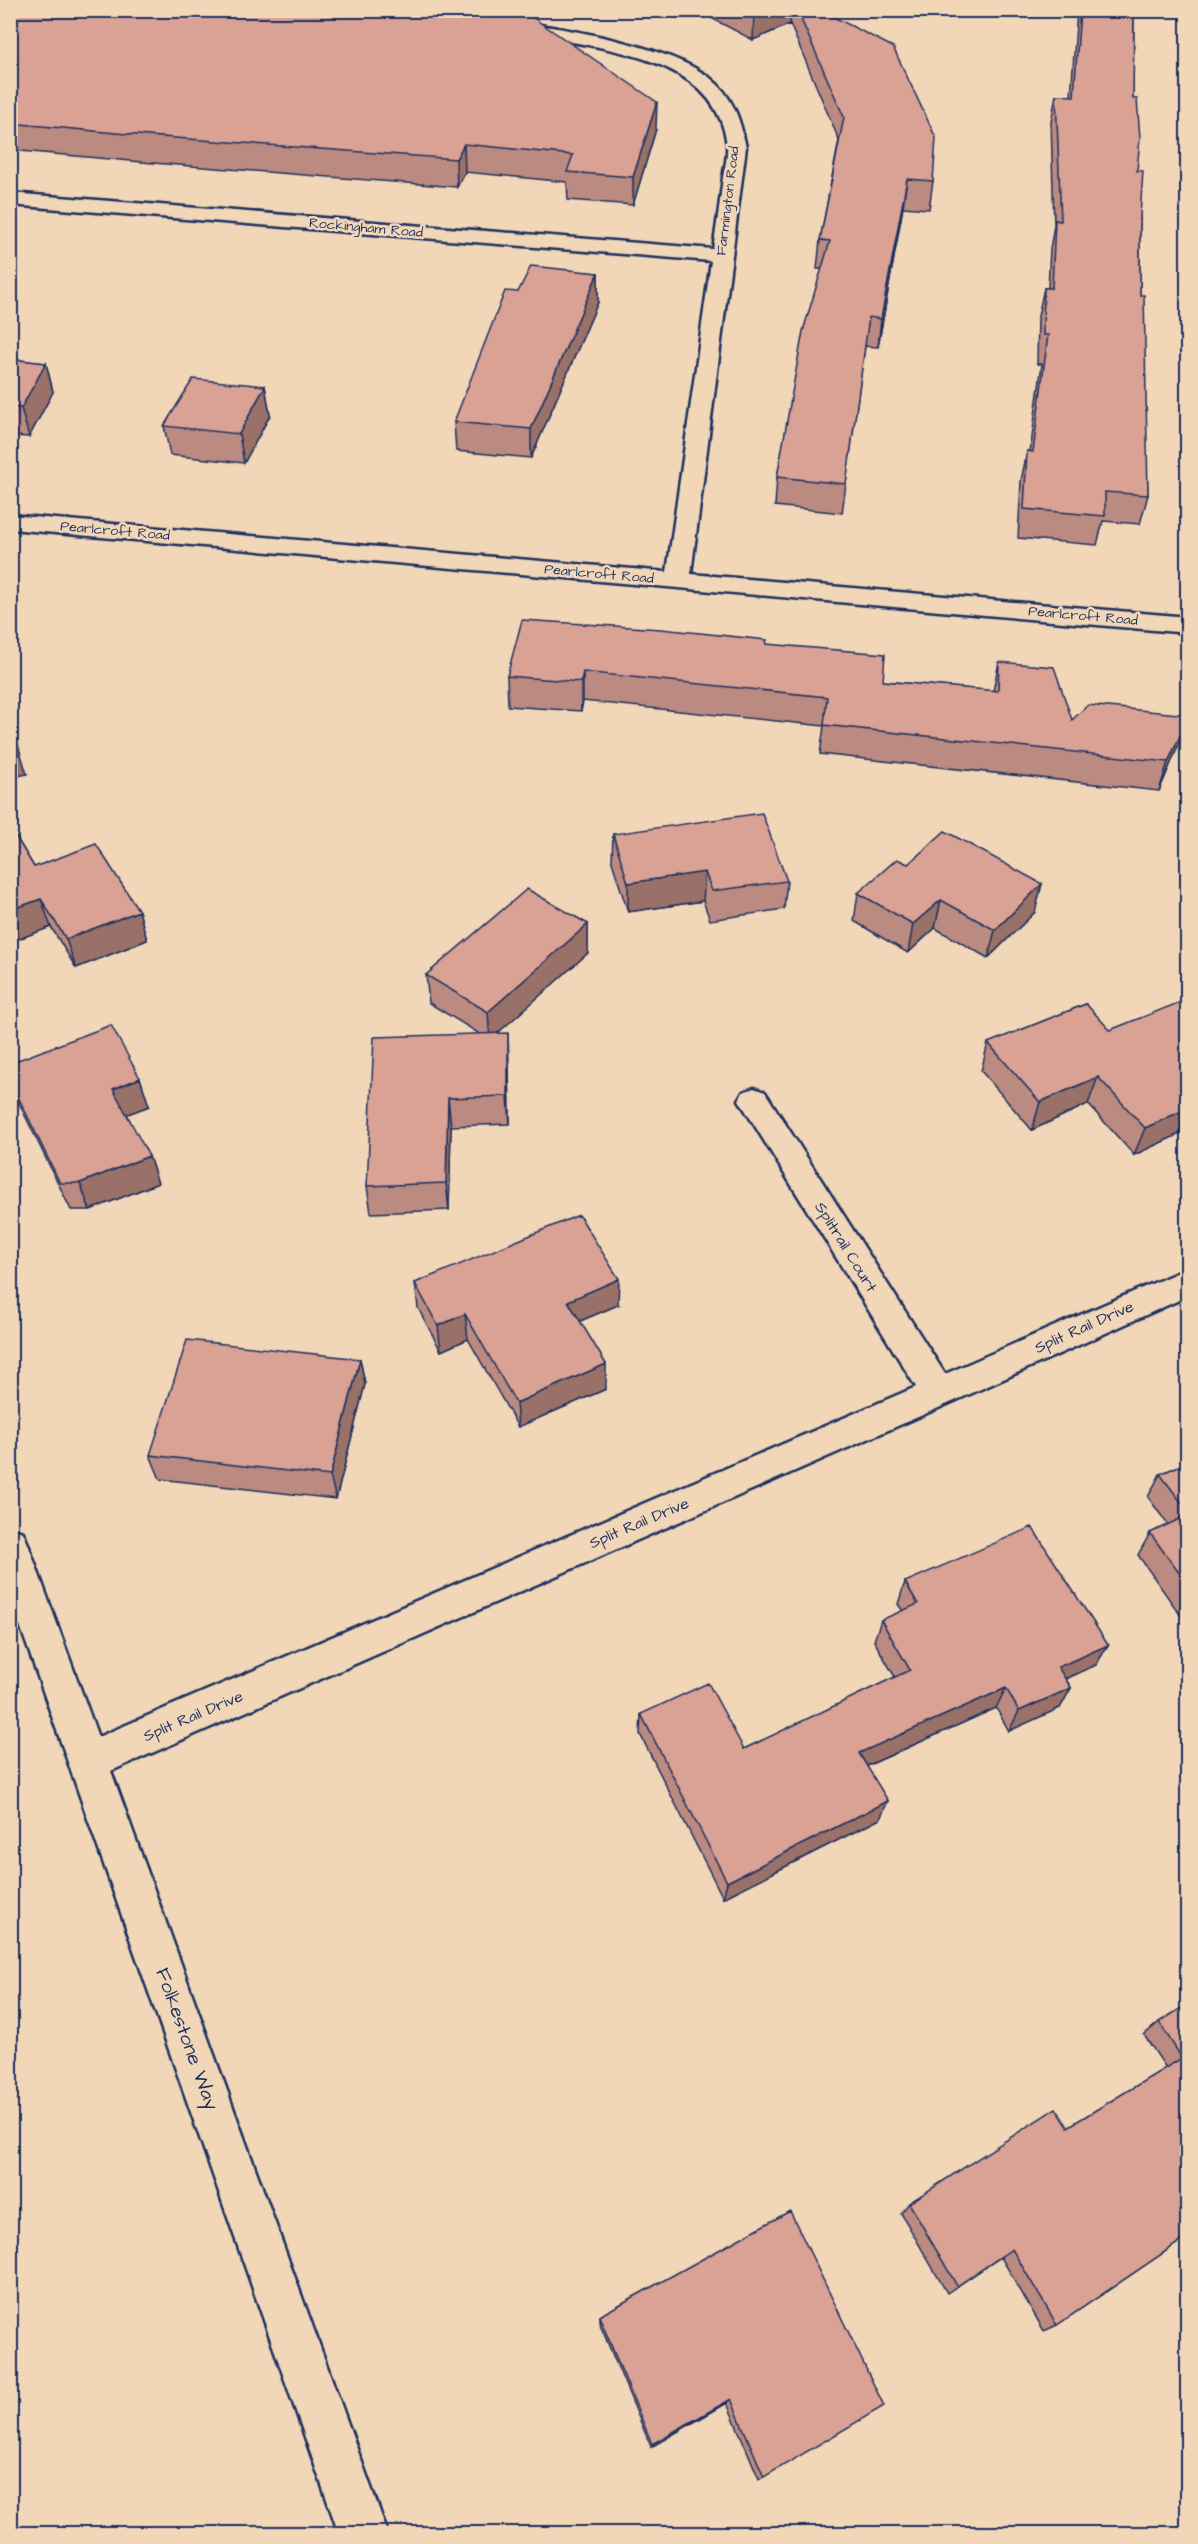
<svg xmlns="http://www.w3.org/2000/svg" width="1198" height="2544" font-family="'Architects Daughter',sans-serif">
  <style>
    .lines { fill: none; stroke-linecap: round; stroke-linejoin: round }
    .minor-casing { stroke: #1b2f5e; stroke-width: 5 }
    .minor { fill: #f1d7b8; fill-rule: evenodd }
    .wall { fill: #bb8a80; stroke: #1b2f5e; stroke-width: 1.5 }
    .shaded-wall { fill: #997168; stroke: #1b2f5e; stroke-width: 1.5 }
    .building { fill: #daa195; stroke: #1b2f5e; stroke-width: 1.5 }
    .labels { text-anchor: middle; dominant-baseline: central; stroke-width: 5; stroke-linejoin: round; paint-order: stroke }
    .far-street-label { font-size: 14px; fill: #1b2f5e; stroke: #f1d7b8 }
    .street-label { font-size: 16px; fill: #1b2f5e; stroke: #f1d7b8 }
    .near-street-label { font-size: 20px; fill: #1b2f5e; stroke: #f1d7b8 }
  </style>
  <rect width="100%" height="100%" fill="#f1d7b8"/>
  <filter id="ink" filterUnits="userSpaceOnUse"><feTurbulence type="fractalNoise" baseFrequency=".0167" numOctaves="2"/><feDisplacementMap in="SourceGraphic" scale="12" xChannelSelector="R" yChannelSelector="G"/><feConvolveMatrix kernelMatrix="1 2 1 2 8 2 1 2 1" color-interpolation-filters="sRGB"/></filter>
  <g filter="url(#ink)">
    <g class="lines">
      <defs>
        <path id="minor" d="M512,21c52,7 170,26 206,64 17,17 23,39 28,62l-55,427 497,43v16l-1178,-104v-14l657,57 44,-311 -701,-56v-12l703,56c4,-24 7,-48 10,-72 2,-10 5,-22 4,-32 -11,-98 -147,-97 -221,-115l-3,-4 3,-4z
          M754,1088l11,4 180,282 243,-106v28l-238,107 -839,368 277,763h-49l-329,-937v-69l13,4 5,12 70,193 818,-350 -177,-287 4,-8z"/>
      </defs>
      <use href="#minor" class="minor-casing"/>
      <use href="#minor" class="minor"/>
    </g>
    <path class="wall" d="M10,10l646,119 -23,76 -65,-5 -1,-18 -102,-10 -8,15 -304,-24 -143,-13z
      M696,10h124l113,171 -4,28 -26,-2 -25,140 -13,-1 -23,167 -67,-7 2,-29 45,-208h-5l3,-29 19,-100 -49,-116 -37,16z
      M1077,10h57l-1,89 7,117v79l8,200 -8,29 -37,-3 -6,24 -79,-7 3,-57 6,-30 3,1 12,-88h-5l1,-48 6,-28h4l2,-39 4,-24 -3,-103 5,-27 15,1z
      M598,273v29l-67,156 -75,-7 -2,-29 64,-130z
      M10,359l36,4 7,29 -24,45 -19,-1z
      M265,386l5,29 -26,48 -74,-8 -6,-29z
      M766,644l117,37 110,10 6,-29 73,58 116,-1 -9,25 -20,47 -339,-37 4,-28 -241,-25 -2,10 -73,-5 -1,-30z
      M10,827l24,40 105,44 8,29 -71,28 -25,-41 -41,15z
      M613,834l174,47 -3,28 -74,11 -7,-19 -75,11 -16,-50z
      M908,864l127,48 -47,46 -53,-30 -27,25 -54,-32 4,-28z
      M588,924v29l-91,80 12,28 1,63 -59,2 -2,84 -78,3 -4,-27 113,-152 -51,-31 -3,-28z
      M1086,1004l102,126 -54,25 -46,-51 -56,26 -51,-59 7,-28z
      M10,1063l130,15 9,28 -22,8 31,69 -68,27h-19l-57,-117 -4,-10z
      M415,1283l203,22 -38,16 26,68 -88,38 -50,-88 -27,12 -23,-43z
      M360,1359l5,25 -29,115 -176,-20 -10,-24z
      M1188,1462v164l-50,-71 12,-22 18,-8 -20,-28 12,-23z
      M905,1582l203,63 -12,20 -30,14 5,9 -11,20 -51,23 -13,-23 -129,58 13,53 -157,79 -83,-164 1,-20 103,35 151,-72 -21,-36 7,-21 22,-9 -5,-7z
      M1188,2004v232l-131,89 -13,6 -43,-74 -54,36 -46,-80 8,-10 159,-76 98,-59 -22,-33 15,-13z
      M790,2211l-26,266 -5,2 -32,-76 -76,44 -52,-125v-6z"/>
    <path class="shaded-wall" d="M761,10h30l-1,14 -37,16 1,-27z
      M657,102l-1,27 -23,76v-28z
      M464,144l1,28 -8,15 -1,-28z
      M907,179l-4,28 -25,140 3,-28z
      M598,273v29l-67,156v-29z
      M46,363l7,29 -24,45 -8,-29z
      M265,386l5,29 -26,48 -5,-29z
      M583,672v29l-2,10v-29z
      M1188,718l-9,26 -20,47 9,-29z
      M18,745l9,29 -17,4v-32z
      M705,872l-2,29 -75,11v-29z
      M1042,884l-7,28 -47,46 7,-28z
      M41,899l10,28 -41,15v-32z
      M941,900l-6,28 -27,25 5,-29z
      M139,911l8,29 -71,28 -10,-29z
      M588,924v29l-98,87 -2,-28z
      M508,1033l1,28 1,63 -2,-28z
      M1098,1077l-10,27 -56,26 8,-28z
      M140,1078l9,28 -26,10 -10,-27z
      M448,1098l3,28 -2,84 -3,-27z
      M1188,1108v22l-54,25 11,-27z
      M149,1156l9,27 -68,27 -10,-27z
      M619,1279l-1,26 -50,21v-25z
      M465,1314l3,25 -27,12 -3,-25z
      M360,1359l5,25 -29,115 -6,-23z
      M606,1364v25l-88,38 -2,-24z
      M1108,1645l-12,20 -49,22 11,-20z
      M1006,1688l-10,20 -143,64 6,-19z
      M1071,1688l-11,20 -51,23 10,-20z
      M888,1801l-8,18 -157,79 4,-16z
      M731,2399l-4,4 -76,44 1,-3z"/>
    <path class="building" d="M10,10l513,1 134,91 -24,75 -66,-5 6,-17 -109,-11 -8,15 -308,-23 -138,-13z
      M749,10h12l-7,3z
      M797,10h23l73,37 43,91 -3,43 -26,-2 -26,140 -12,-2 -23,167 -69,-7 26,-146 27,-90 -10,-1 24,-123z
      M1080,10h54l-1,89h4l3,39 -3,33h6l-3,45v79h4l4,200 -43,-3v24l-81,-7 3,-58 6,1 15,-117h-5l1,-47h8l3,-68 6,1 -5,-126 18,1z
      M531,266l67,7 -67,156 -77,-7 51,-131 13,1z
      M10,359l36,4 -25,45 -11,-1z
      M193,379l72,7 -26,48 -75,-8z
      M522,620l139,9 106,11 -1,4 119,10 -2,27 115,10 1,-29 55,5 18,53 16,-15 100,10v3l-20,44 -344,-37 3,-28 -244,-25 -2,10 -74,-6z
      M10,723l8,22 -8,1z
      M762,813l25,68 -75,10 -7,-19 -77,11 -15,-49z
      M10,827l24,40 62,-23 43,67 -73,28 -25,-40 -31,11z
      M945,831l97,53 -47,46 -54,-30 -28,24 -55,-31 39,-34 11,5z
      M527,889l61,35 -100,88 -62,-37z
      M1188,999v109l-43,20 -47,-51 -58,25 -52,-59 98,-39 24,26z
      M111,1025l29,53 -27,11 36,67 -69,27h-20l-50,-103v-17z
      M508,1033v63l-60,2 -2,85 -79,3 7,-149z
      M579,1215l40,64 -51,22 38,63 -90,39 -51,-89 -27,12 -23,-43z
      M187,1340l173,19 -30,117 -180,-21z
      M1188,1462v49l-28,-37z
      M1188,1515v70l-38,-52z
      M1032,1527l76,118 -50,22 13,21 -52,23 -13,-23 -147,65 29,48 -161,81 -86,-168 67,-31 36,66 166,-79 -29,-50 37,-16 -13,-22z
      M1188,2004v232l-131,89 -45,-76 -55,37 -48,-83 147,-95 12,19 114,-69 -23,-36z
      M790,2211l94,195 -120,71 -33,-78 -79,45 -53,-128z"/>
  </g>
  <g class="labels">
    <g class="far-street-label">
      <text transform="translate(728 201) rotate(-83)">Farmington Road</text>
      <text transform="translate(366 228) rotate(5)">Rockingham Road</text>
      <text transform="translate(115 531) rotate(5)">Pearlcroft Road</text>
      <text transform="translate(599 574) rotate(5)">Pearlcroft Road</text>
      <text transform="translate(1083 616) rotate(5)">Pearlcroft Road</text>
    </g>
    <g class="street-label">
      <text transform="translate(846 1247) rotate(58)">Splitrail Court</text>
      <text transform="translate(1084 1327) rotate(-24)">Split Rail Drive</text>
      <text transform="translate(639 1523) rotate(-23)">Split Rail Drive</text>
      <text transform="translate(193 1716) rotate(-23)">Split Rail Drive</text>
    </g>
    <g class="near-street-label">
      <text transform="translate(187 2039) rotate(70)">Folkestone Way</text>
    </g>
  </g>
  <rect width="1198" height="2544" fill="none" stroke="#f1d7b8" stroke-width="36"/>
  <rect x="18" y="18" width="1162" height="2508" fill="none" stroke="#1b2f5e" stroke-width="2" filter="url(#ink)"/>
</svg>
